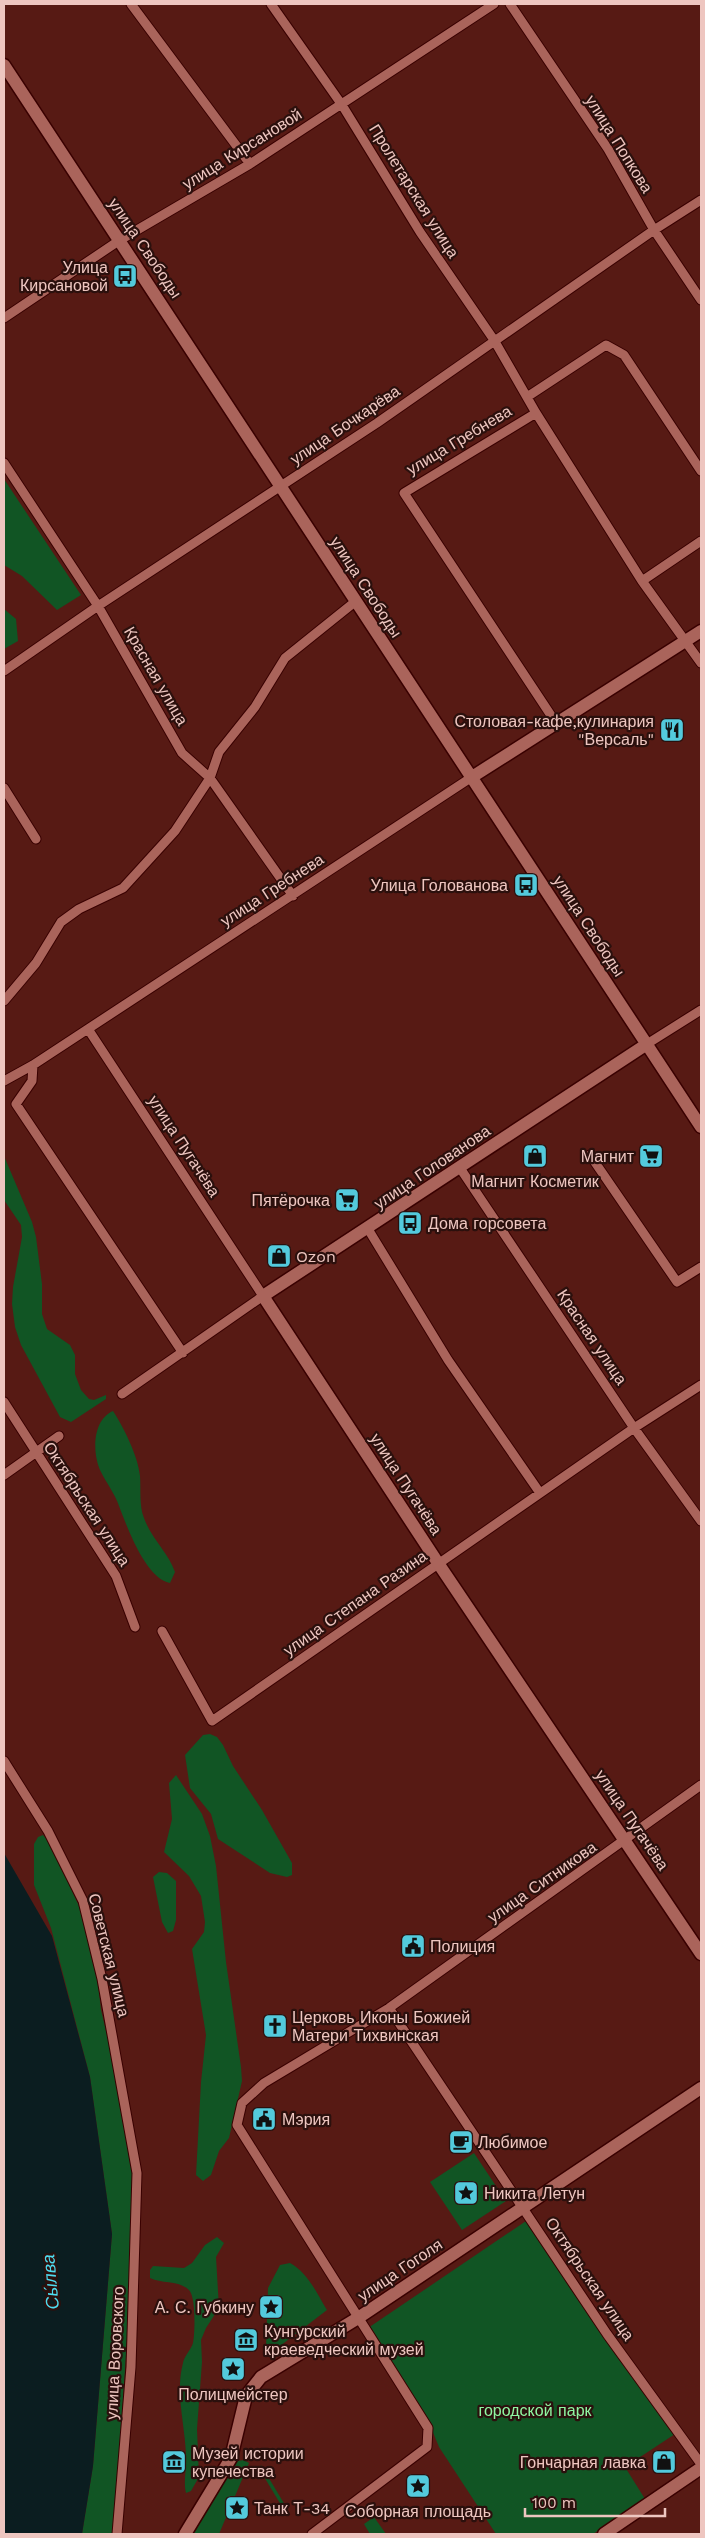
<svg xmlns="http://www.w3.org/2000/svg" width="705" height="2538" font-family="'Work Sans',sans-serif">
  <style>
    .green { fill: #115524 }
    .water { fill: #0b1d20 }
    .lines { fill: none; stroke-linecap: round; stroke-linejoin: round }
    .street-casing { stroke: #390000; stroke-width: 11 }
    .secondary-casing { stroke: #390000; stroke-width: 15 }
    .street { stroke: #aa645b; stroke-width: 9 }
    .secondary { stroke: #aa645b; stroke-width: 12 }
    .labels { text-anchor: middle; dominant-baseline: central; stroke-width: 4.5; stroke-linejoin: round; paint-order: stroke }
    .street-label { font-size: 16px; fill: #eec6c0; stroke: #2b100d }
    .poi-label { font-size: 16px; fill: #eec6c0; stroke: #2b100d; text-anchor: start }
    .park-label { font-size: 16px; fill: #8ff7a2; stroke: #2b100d }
    .water-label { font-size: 18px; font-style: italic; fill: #4edbef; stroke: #2b100d }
  </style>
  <rect width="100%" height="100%" fill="#571a14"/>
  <path class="green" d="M4,479l77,116 -24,15 -35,-34 -18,-11z
    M4,609l12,10 2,22 -14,8z
    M4,1156l28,66 4,15 6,47v30l5,15 23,16 5,10v19l6,16 8,9 5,1 12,-5v4l-35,23 -11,-5 -39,-72 -6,-18 -3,-23 1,-17 9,-50 -1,-12 -17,-25z
    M113,1411c11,17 25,45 27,65 1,13 -1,30 4,42 7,20 24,34 31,54l-5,11c-24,-4 -43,-56 -51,-77 -4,-12 -12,-22 -18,-34 -9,-18 -9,-52 12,-61z
    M210,1734l7,3 6,8 10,21 29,44 30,53v12l-5,2 -17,-4 -52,-34 -7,-25 -21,-26 -5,-33 18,-20z
    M176,1775l26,39 8,22 6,30 10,96 15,105 1,14 -13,57 -10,13 -8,24 -8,6 -7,-6 5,-93 5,-47 -14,-86 12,-17 1,-10 -4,-26 -12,-20 -25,-24 8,-33 -3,-36z
    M43,1835l8,9 31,69 13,44 6,53 14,59 18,106 1,27 -7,138 -13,194h-32l11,-68 19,-232 -22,-157 -39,-149 -17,-43v-41l4,-7z
    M159,1872l8,1 9,8v39l-3,11 -5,2 -6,-11 -9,-45z
    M474,2153l32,48 -44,29 -32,-48z
    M529,2219l146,215 -50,33 20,32 -52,35h-97l-57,-87 -7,-17 -64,-102z
    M217,2237l7,6 -8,14 3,51 -13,20 -5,12 1,22 -5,67 2,48 -8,14 -5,2c-3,-13 1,-25 0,-38 -1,-30 -11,-63 -3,-92 1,-7 8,-13 10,-20 2,-10 3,-46 -4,-53 -10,-10 -27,-6 -39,-12v-8l3,-4 31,2 8,-5 13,-18z
    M290,2263c18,10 26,29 37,47l-47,36 -14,1 2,-59 12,-23z
    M244,2460l5,3 -30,71h-30l43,-67 6,-6z
    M261,2465l27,45h-4l-24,-40z
    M374,2517l12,17h-16l-6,-10z"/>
  <path class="water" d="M4,1853l48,83 38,141 22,157 -19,232 -11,68h-78z"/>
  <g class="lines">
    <defs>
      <path id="street" d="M131,4l119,160
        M271,4l71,101 78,127 74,108 42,73 106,168 59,82
        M510,4l98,145 46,81 47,70
        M4,318l116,-78 130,-76 244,-160
        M527,397l79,-52 18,10 77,116
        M536,413l-132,80 152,230
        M4,463l94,143 84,147 28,25 83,118
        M642,581l59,-40
        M4,671l94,-65 279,-183 277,-193 47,-30
        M4,788l32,51
        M4,1001l32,-38 25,-41 18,-13 44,-21 52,-57 35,-53 9,-26 36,-45 30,-49 71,-57
        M88,1029l175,267 -141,98
        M647,1044l54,-34
        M33,1065l-1,16 -16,23 167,249
        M4,1081l29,-16 439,-288
        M590,1155l87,127 24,-15
        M460,1168l174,260 67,93
        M368,1229l80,131 92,133
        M4,1402l112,174 19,51
        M4,1475l55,-39
        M162,1631l50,90 422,-293 67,-43
        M4,1761l44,70 35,70 19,78 35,194 -6,194 -14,167
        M389,2008l218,326 94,130
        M312,2534l115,-87 1,-19 -191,-303 5,-22 22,-20 125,-75 312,-223"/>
      <path id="secondary" d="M4,65l697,1062
        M472,777l229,-146
        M647,1044l-384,252 175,267 263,391
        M185,2534l46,-76 15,-62 15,-19 97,-59 343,-230
        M604,2534l97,-66"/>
    </defs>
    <use href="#street" class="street-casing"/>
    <use href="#secondary" class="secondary-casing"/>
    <use href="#street" class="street"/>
    <use href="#secondary" class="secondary"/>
  </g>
  <defs>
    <symbol id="bus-square" viewBox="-11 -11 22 22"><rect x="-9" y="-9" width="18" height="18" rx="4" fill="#53cadc" stroke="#2b100d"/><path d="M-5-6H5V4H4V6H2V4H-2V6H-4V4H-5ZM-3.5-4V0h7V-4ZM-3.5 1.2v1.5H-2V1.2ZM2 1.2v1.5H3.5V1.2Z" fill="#111"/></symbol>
    <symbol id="restaurant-square" viewBox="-11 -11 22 22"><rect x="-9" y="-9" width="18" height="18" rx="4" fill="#53cadc" stroke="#2b100d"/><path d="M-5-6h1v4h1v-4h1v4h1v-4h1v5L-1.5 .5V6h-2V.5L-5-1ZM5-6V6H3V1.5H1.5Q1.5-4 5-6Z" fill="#111"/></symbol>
    <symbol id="shop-square" viewBox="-11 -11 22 22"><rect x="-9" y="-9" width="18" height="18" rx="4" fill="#53cadc" stroke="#2b100d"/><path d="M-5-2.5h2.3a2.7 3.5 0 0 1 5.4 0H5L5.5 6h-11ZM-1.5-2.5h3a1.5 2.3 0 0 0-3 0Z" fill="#111"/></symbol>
    <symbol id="supermarket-square" viewBox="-11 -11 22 22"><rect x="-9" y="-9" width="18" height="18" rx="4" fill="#53cadc" stroke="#2b100d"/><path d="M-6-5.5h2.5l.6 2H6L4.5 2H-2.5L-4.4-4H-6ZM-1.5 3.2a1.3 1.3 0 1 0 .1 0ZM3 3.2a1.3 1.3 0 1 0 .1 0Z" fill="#111"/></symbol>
    <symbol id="civic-square" viewBox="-11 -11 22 22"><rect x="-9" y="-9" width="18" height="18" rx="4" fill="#53cadc" stroke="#2b100d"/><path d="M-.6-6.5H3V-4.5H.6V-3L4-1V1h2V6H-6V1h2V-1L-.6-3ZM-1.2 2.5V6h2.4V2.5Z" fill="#111"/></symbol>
    <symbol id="church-square" viewBox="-11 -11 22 22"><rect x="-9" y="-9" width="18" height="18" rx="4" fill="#53cadc" stroke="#2b100d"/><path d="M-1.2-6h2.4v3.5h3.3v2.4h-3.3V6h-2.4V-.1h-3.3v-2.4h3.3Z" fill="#111"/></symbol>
    <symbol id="cafe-square" viewBox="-11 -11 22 22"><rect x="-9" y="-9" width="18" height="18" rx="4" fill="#53cadc" stroke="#2b100d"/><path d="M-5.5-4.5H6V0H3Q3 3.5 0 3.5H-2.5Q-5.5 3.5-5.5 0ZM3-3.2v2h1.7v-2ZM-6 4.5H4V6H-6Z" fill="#111"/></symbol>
    <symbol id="sight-square" viewBox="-11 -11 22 22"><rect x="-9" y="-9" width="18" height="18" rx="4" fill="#53cadc" stroke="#2b100d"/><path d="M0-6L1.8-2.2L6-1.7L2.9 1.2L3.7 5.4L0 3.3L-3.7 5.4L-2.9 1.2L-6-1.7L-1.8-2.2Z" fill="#111"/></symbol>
    <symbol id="museum-square" viewBox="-11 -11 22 22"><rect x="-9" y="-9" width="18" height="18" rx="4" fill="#53cadc" stroke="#2b100d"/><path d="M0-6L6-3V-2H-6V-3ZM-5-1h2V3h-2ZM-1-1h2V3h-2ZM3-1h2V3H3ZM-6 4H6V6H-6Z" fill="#111"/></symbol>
  </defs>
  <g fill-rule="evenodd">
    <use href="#bus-square" x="111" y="262" width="28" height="28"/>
    <use href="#restaurant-square" x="658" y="716" width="28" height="28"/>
    <use href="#bus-square" x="512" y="871" width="28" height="28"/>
    <use href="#shop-square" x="521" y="1142" width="28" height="28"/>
    <use href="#supermarket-square" x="637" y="1142" width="28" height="28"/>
    <use href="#supermarket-square" x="333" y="1186" width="28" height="28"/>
    <use href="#bus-square" x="396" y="1209" width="28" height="28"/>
    <use href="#shop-square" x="265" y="1242" width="28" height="28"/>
    <use href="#civic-square" x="399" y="1932" width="28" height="28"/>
    <use href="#church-square" x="261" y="2012" width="28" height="28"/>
    <use href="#civic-square" x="250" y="2105" width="28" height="28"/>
    <use href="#cafe-square" x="447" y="2128" width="28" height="28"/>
    <use href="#sight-square" x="452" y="2179" width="28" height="28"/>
    <use href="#sight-square" x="257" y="2293" width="28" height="28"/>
    <use href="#museum-square" x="232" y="2326" width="28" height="28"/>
    <use href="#sight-square" x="219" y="2355" width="28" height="28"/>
    <use href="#museum-square" x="160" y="2448" width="28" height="28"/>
    <use href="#shop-square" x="650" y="2448" width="28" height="28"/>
    <use href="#sight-square" x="404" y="2472" width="28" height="28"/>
    <use href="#sight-square" x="223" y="2494" width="28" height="28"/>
  </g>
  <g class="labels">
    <g class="street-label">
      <text transform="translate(619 144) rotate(58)">улица Попкова</text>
      <text transform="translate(242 149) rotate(-32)">улица Кирсановой</text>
      <text transform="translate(414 191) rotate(58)">Пролетарская улица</text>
      <text transform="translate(145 248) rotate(56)">улица Свободы</text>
      <text transform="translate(345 425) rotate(-34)">улица Бочкарёва</text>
      <text transform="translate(459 440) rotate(-31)">улица Гребнева</text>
      <text transform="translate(366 587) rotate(57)">улица Свободы</text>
      <text transform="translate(156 676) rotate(60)">Красная улица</text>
      <text transform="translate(272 890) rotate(-33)">улица Гребнева</text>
      <text transform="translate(589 926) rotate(57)">улица Свободы</text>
      <text transform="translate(184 1146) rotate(57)">улица Пугачёва</text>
      <text transform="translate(432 1167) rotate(-34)">улица Голованова</text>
      <text transform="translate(592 1337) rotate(56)">Красная улица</text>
      <text transform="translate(406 1484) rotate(57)">улица Пугачёва</text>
      <text transform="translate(87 1504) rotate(57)">Октябрьская улица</text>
      <text transform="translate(355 1603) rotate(-35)">улица Степана Разина</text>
      <text transform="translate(632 1820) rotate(56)">улица Пугачёва</text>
      <text transform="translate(542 1882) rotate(-35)">улица Ситникова</text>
      <text transform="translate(109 1955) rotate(76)">Советская улица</text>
      <text transform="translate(400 2270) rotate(-34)">улица Гоголя</text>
      <text transform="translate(590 2279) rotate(56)">Октябрьская улица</text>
      <text transform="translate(115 2353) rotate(-87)">улица Воровского</text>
    </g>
    <g class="poi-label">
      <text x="108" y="267" text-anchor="end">Улица<tspan x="108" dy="18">Кирсановой</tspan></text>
      <text x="654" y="721" text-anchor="end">Столовая-кафе,кулинария<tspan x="654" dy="18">"Версаль"</tspan></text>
      <text x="508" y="885" text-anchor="end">Улица Голованова</text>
      <text x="634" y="1156" text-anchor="end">Магнит</text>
      <text x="535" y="1181" text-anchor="middle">Магнит Косметик</text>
      <text x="330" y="1200" text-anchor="end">Пятёрочка</text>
      <text x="428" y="1223">Дома горсовета</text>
      <text x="296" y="1256">Ozon</text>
      <text x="430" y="1946">Полиция</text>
      <text x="292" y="2017">Церковь Иконы Божией<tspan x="292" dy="18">Матери Тихвинская</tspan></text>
      <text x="282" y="2119">Мэрия</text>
      <text x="478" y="2142">Любимое</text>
      <text x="484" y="2193">Никита Летун</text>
      <text x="254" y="2307" text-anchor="end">А. С. Губкину</text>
      <text x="264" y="2331">Кунгурский<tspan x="264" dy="18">краеведческий музей</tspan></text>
      <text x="233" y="2394" text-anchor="middle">Полицмейстер</text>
      <text x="192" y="2453">Музей истории<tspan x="192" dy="18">купечества</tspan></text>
      <text x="646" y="2462" text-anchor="end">Гончарная лавка</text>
      <text x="254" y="2508">Танк Т-34</text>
      <text x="418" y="2511" text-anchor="middle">Соборная площадь</text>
    </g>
    <g class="park-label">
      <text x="535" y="2410">городской парк</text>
    </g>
    <g class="water-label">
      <text transform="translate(50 2282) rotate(-95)">Сы́лва</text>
    </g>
  </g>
  <rect width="705" height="2538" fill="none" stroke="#eec6c0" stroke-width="10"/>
  <path d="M525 2508v8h140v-8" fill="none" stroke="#eec6c0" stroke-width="2.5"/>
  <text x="532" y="2508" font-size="15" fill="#eec6c0" stroke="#2b100d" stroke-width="4" paint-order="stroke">100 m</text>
</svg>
